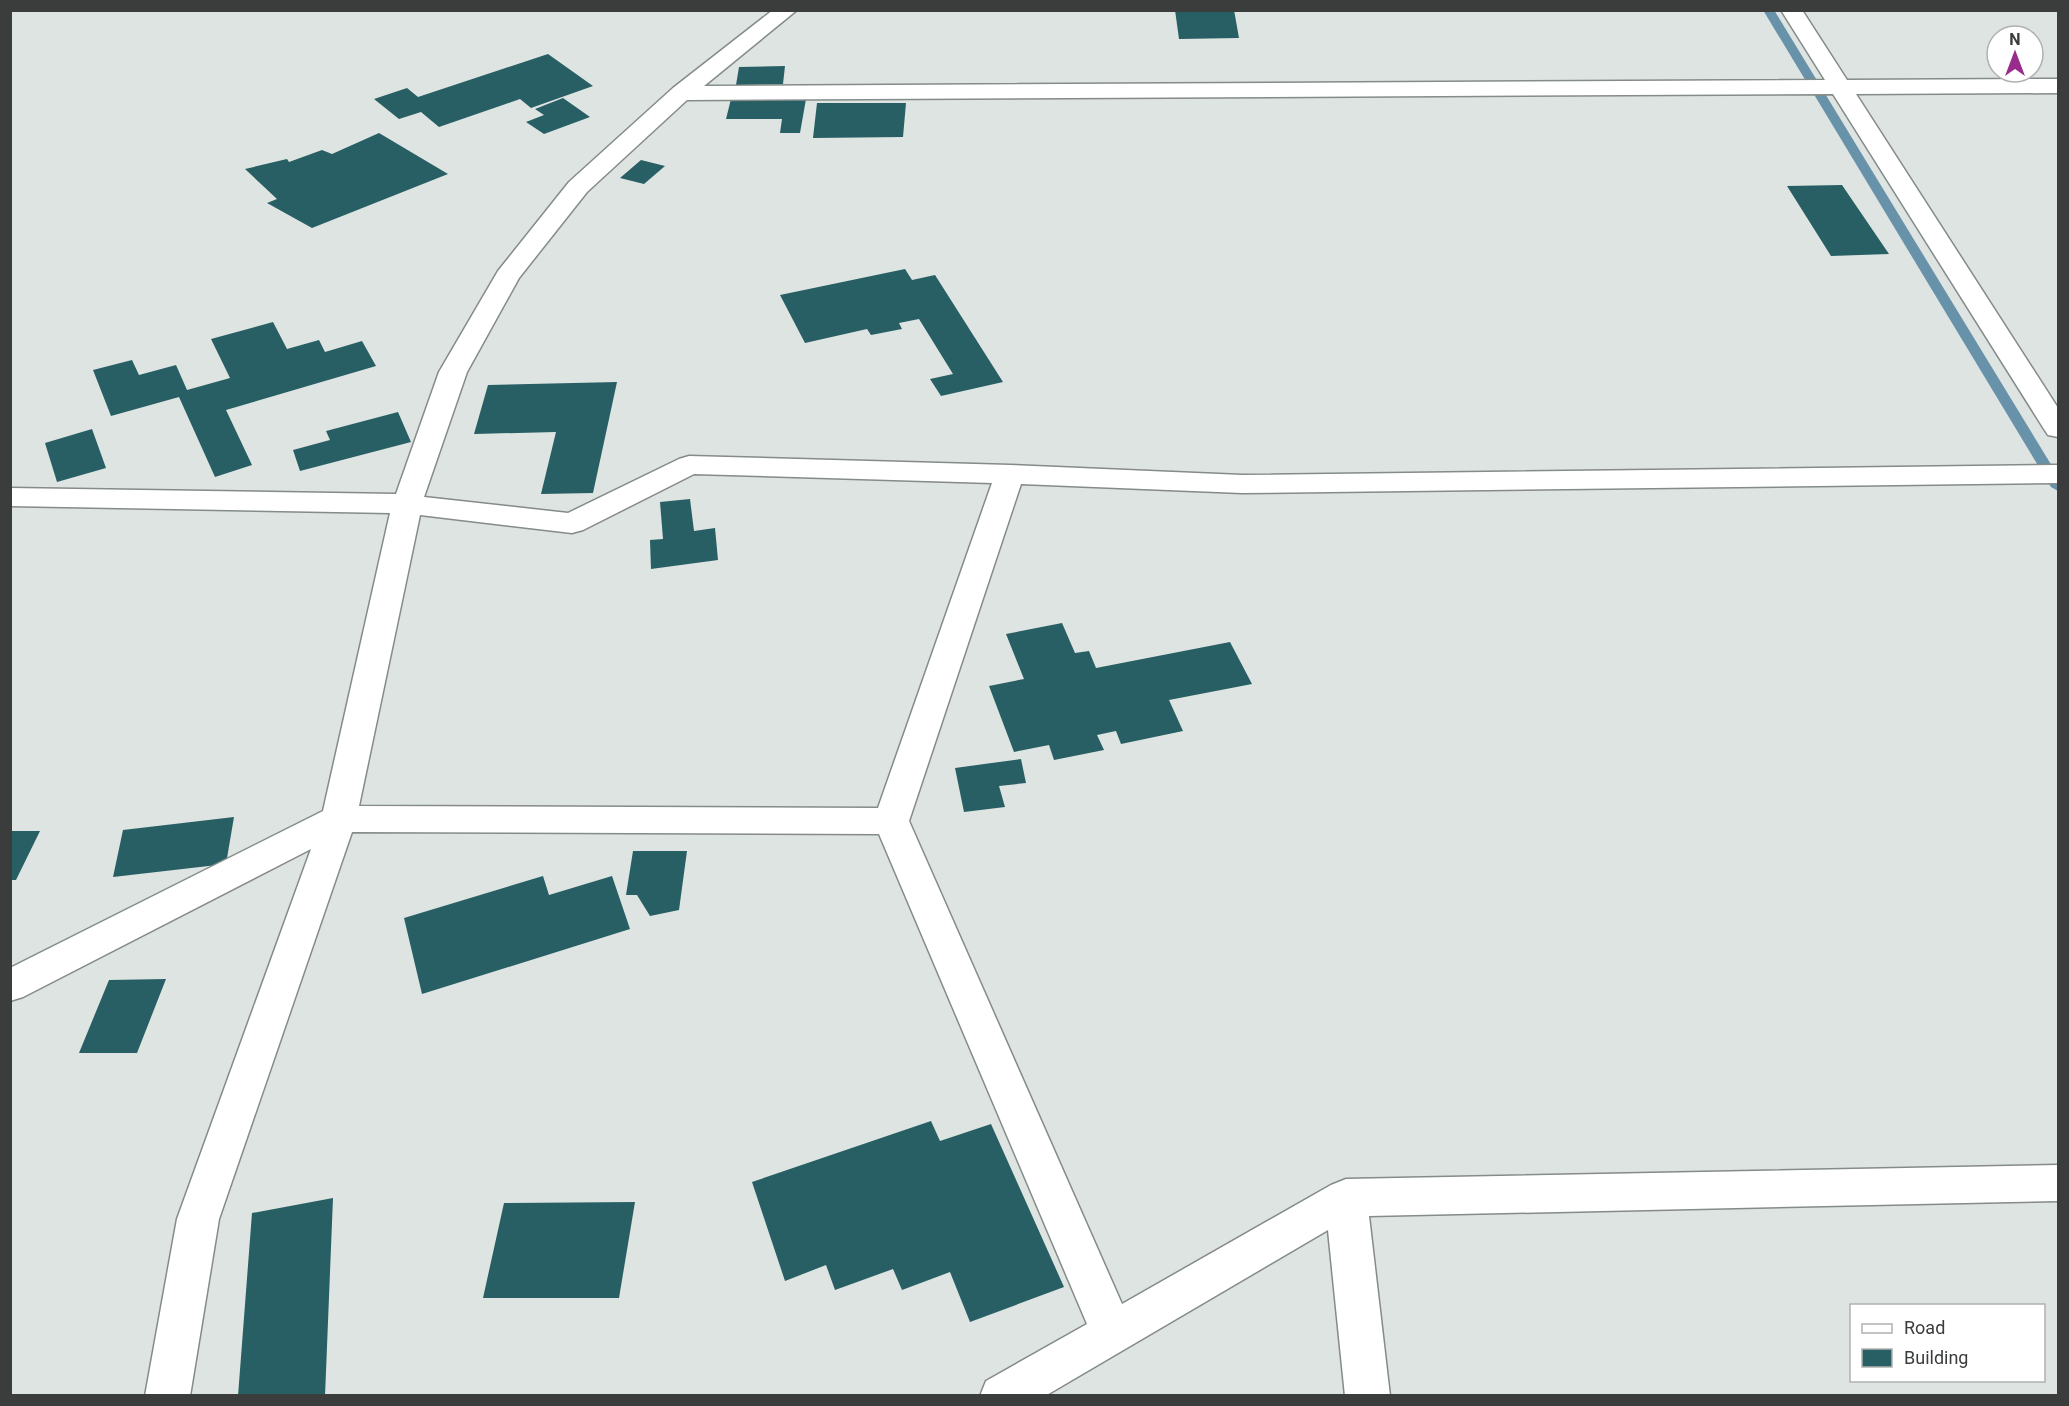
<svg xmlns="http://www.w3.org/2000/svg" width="2069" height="1406" font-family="Roboto,sans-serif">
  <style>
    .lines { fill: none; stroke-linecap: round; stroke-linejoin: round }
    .stream { fill: #6891aa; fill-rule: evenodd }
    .building { fill: #285f64 }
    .minor-casing { stroke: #848b88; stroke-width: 3 }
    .minor { fill: #fff; fill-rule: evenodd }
  </style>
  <rect width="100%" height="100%" fill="#dde4e1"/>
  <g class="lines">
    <path class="stream" d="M1763,10h11l284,466v15l-7,-4z"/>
  </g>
  <path class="building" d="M1175,10h59l5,28 -60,1z
    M548,54l45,32 -62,22 -11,-9 -81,28 -18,-15 -22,7 -25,-20 33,-11 11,9z
    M785,66l-2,18 -47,1 3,-18z
    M563,98l27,19 -46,17 -18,-12 18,-7 -9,-6z
    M731,99h75l-6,34h-20l2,-14h-56z
    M817,103h89l-3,34 -90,1z
    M379,133l69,41 -136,54 -45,-25 10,-4 -32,-30 42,-10 2,3 33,-12 10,4z
    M641,160l24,6 -21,18 -24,-6z
    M1842,185l47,69 -58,2 -44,-70z
    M905,269l7,11 23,-5 68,107 -62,14 -11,-17 23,-5 -34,-55 -20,4 3,6 -31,6 -4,-6 -62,14 -25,-48z
    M273,322l14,27 32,-9 6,12 37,-11 14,25 -150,44 26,55 -37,12 -36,-80 -68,19 -18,-46 39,-10 7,15 37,-10 11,25 43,-12 -19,-39z
    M617,382l-24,111 -52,1 15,-62 -82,2 14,-49z
    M398,412l13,30 -111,29 -7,-21 37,-10 -4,-9z
    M92,429l14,39 -49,14 -12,-39z
    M690,499l4,32 21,-3 3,32 -67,9 -1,-29 13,-1 -3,-37z
    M1062,623l13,30 14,-2 7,17 134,-26 22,42 -83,16 14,31 -62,13 -5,-13 -19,4 7,15 -50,10 -5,-15 -35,7 -25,-66 35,-7 -18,-45z
    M1021,759l5,24 -27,3 6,21 -41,5 -9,-44z
    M234,817l-8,47 -113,13 10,-47z
    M10,831h30l-24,49h-6z
    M633,851h54l-8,59 -29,6 -13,-21h-11z
    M543,876l6,19 63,-19 18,53 -208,65 -18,-76z
    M166,979l-29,74h-58l30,-73z
    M931,1121l9,20 51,-17 73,163 -94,35 -20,-50 -48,18 -9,-21 -58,21 -9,-25 -41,16 -33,-99z
    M333,1198l-8,198h-87l14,-183z
    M635,1202l-16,96h-136l21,-95z"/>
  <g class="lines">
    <defs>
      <path id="minor" d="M773,10h24l-93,76 1121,-6 -44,-70h21l45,70 211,-1v14l-202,1 202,314v29l-10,-2 -4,-6 -211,-335 -1146,6 -100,92 -68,86 -52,94 -43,125 144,16 111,-54 10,-3 321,9 232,10 816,-10v18l-816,10 -221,-9 -112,337 213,483 209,-119 15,-6 712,-14v36l-689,15 21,180h-45l-17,-166 -283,166h-65l6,-15 101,-57 -208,-490 -527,-2 -133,387 -29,177h-45l32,-177 134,-370 -288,148 -13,4v-33l313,-157 67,-298 -380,-7v-18l386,6 43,-122 59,-101 71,-89 104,-94zM694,474l298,9 -114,325 -519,-2 61,-291 152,18 11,-3z"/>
    </defs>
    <use href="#minor" class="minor-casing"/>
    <use href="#minor" class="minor"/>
  </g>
  <rect width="2069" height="1406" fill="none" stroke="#3a3d3c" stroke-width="24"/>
  <rect x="1850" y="1304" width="195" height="78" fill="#ffffff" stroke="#b0b1b1" stroke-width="1.5"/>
  <rect x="1862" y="1324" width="30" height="9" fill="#ffffff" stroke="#b0b1b1" stroke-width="1.5"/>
  <text x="1904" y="1334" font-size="18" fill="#3a3d3c">Road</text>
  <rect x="1862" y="1349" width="30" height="18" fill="#285f64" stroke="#b0b1b1" stroke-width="1.5"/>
  <text x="1904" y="1364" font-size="18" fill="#3a3d3c">Building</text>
  <g transform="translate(2015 54)"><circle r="28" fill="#ffffff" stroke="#b0b1b1" stroke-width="1.5"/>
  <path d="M0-4.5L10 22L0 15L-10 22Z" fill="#982b8b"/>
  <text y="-9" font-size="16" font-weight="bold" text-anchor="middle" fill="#3a3d3c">N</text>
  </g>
</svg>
